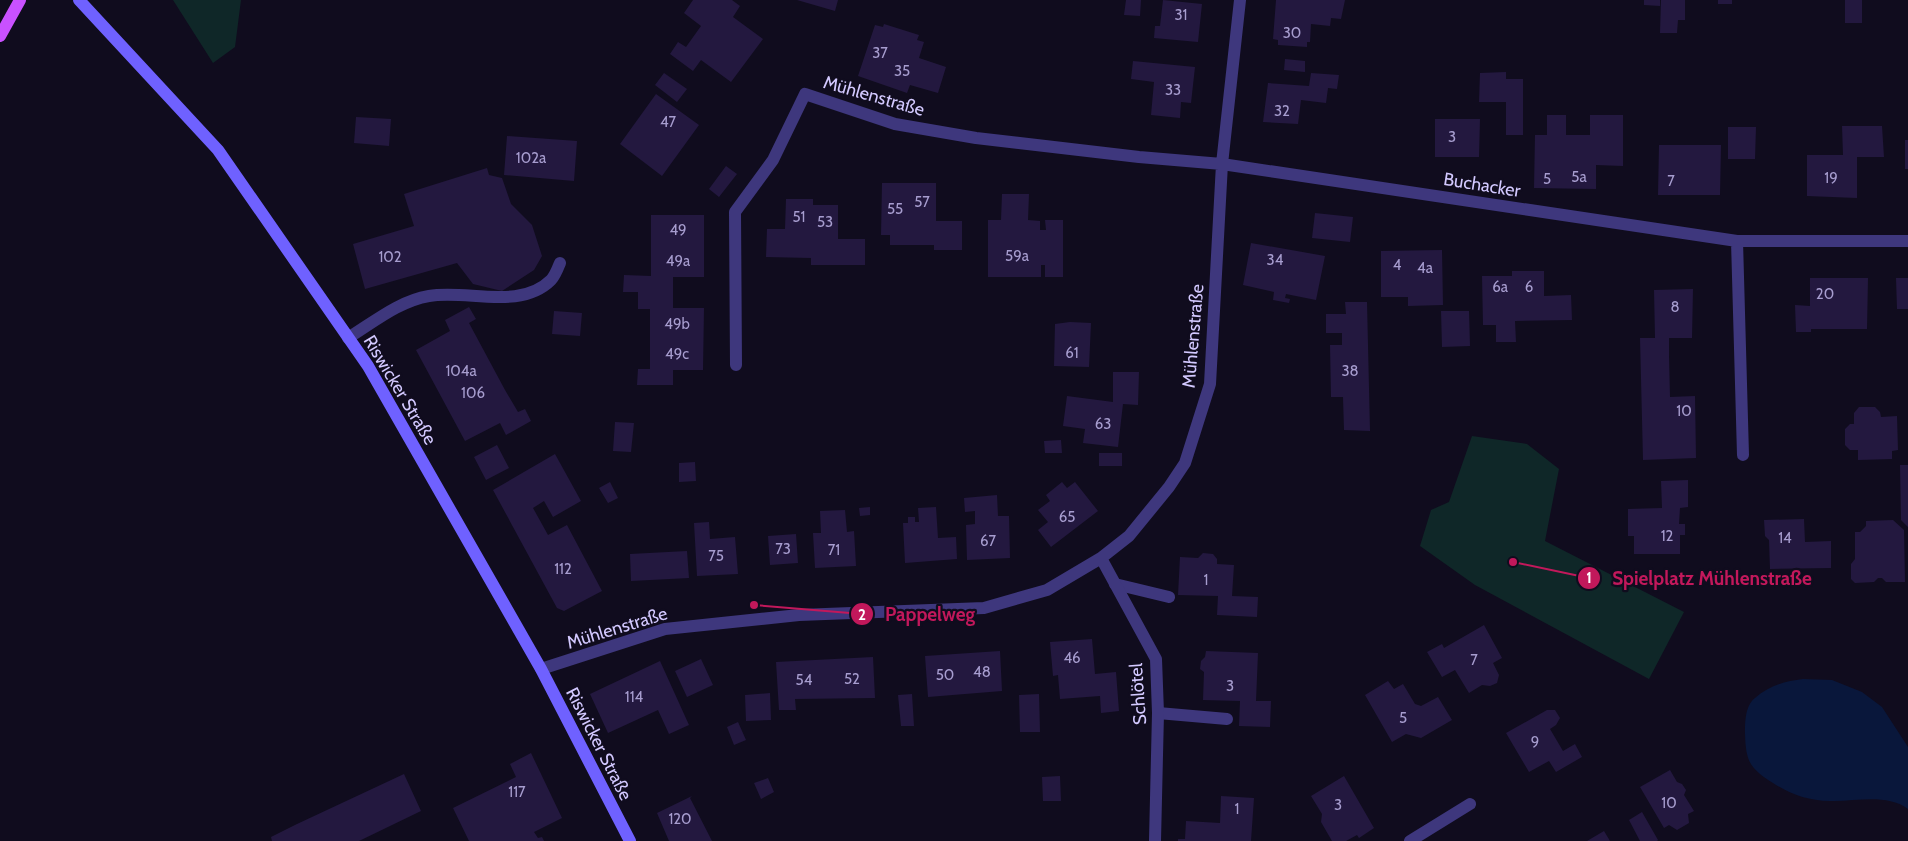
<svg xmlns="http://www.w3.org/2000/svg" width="1908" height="841" font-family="Cabin,sans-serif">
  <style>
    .green { fill: #0f2728 }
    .water { fill: #09173b }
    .building { fill: #23183f }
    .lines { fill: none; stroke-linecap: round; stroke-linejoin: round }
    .lane { stroke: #3e377d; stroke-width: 12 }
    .street { stroke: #3e377d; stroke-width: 12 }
    .secondary { stroke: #6f61ff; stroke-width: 12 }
    .primary { stroke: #c951ff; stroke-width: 12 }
    .labels { text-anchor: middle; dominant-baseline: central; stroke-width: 4.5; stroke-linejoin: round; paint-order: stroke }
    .number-label { font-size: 15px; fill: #a79dcf }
    .street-label { font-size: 18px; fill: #d3c9ff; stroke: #100c1e }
    .leader { fill: none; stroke: #c2185b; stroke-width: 2 }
    .callout-dot { fill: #c2185b; stroke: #100c1e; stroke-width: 2 }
    .mark-label { font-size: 15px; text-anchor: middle; font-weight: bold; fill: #fff }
    .callout-label { font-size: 19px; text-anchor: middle; font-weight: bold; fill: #c2185b; stroke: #100c1e; stroke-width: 4.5; stroke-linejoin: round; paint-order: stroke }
  </style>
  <rect width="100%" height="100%" fill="#100c1e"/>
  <path class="green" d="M173,0h68l-6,47 -22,16z
    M1472,436l55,8 32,25 -14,72 139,71 -35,67 -174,-94 -55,-39 11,-36 18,-8z"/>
  <path class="water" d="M1803,679l29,1 30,12 20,15 26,40v62c-22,-16 -53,-7 -78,-8 -22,0 -40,-7 -57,-18 -24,-15 -27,-22 -28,-49 0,-12 0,-28 10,-36 14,-12 30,-17 48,-19z"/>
  <path class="building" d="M693,0h39l8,6 -7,11 30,22 -32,43 -30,-22 -8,11 -23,-17 8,-12 8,5 15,-21 -17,-13z
    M797,0h41l-3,11z
    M1126,0h15l-1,16 -16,-1z
    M1163,0l39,4 -4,38 -44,-4 1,-12h5z
    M1276,0h69l-4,19 -10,-1 -1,8 -19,-2 -1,18h-3v5l-29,-2v-5l-5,-1z
    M1644,0h16v6l-16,-1z
    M1661,0h24v20h-7l-1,13h-17z
    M1718,0h14v4h-14z
    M1845,0h17v23h-17z
    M884,24l35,11 -2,5 7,2 -5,16 27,9 -8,26 -28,-8 -3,8 -49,-17 17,-51 8,2z
    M1285,59l20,2v11l-21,-2z
    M1133,61l62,6 -4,36 -10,-1 -1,16 -29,-3 3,-33 -23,-3z
    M1506,72v7h17v56h-17v-33h-27l1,-29z
    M664,73l23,16 -10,13 -22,-17z
    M1311,73l28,2 -2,14 -9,-1 -2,15 -25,-3 -3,24 -35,-2 5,-39 41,3z
    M656,94l43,31 -37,51 -42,-32z
    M1547,115h19v20h24v-20h33v51l-27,-1v24l-62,-1 1,-53h12z
    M356,117l35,2 -2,27 -35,-3z
    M1435,119h45l-1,38h-44z
    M1842,126h40l2,31h-27v41l-50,-2v-41h36z
    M1728,127h28l-1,32h-27z
    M507,136l70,5 -3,40 -70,-6z
    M1905,140h3v29h-3z
    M1659,145h62l-1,50h-62z
    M726,166l11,8 -18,23 -10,-8z
    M487,168l2,7 13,3 9,26 21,21 10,31 -8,14 -32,21 -29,-7 -16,-21 -92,26 -12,-45 61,-18 -10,-32z
    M882,183h54v38h26v29h-28v-5h-44v-10h-9z
    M1002,194h27l-1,26 12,1v9h6l-1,-10h18v57h-18v-12h-4v12h-53v-57h13z
    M786,199h27v6h25v34h27v26h-54v-7l-45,-1 1,-28h18z
    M1315,213l38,4 -3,25 -38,-4z
    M651,215h53v62h-31v31h31l-1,62h-30v15h-36l1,-16h12v-60h-12v-17h-15l1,-17 27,1z
    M1251,243l74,13 -9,44 -30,-6 -1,4 5,1 -1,4 -16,-3 1,-8 -31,-7z
    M1442,250l1,55 -35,1v-9h-27v-46z
    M1512,271h32v25l27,-1 1,25 -57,1 1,21h-20v-17h-13l-1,-49h30z
    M1810,278h58l-1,51h-56v3h-15l-1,-27 15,1z
    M1896,278h12v31h-11z
    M1693,289l-1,49h-23v18l1,41 25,-1 1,62 -53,2 -3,-122h15l-1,-48z
    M1345,302h22l3,129 -26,-1 -1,-33h-12l-1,-52h12v-12h-16v-19h20z
    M469,307l7,12 -7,4 36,67 13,22 7,-3 6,12 -25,14 -6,-12 -35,18 -49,-91 34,-19 -5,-11z
    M554,311l28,2 -2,23 -28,-2z
    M1441,311h28l1,35 -28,1z
    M1070,322l21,1 -2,44 -35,-1 1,-42z
    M1113,372h26l-1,33 -15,-1 -5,43 -35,-4 2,-14 -22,-3 4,-30 46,6z
    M1859,407h16l5,5 1,5 16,-1 1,34 -6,1v8l-34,1v-10h-8l-5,-5v-16l5,-5h4v-11z
    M615,422l19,1 -3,29 -18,-1z
    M1061,440l1,13h-17l-1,-12z
    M497,445l12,23 -23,12 -12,-23z
    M1099,453h23v13h-23z
    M555,454l26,47 -28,16 -9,-16 -11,7 15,27 19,-10 35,66 -38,20 -7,-3 -64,-118z
    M695,462l1,19 -17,1v-19z
    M1900,465h8v62l-7,-7z
    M1688,480v27l-8,1 -1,16h6v11h-5v19h-46v-18h-6v-27l34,-1 -1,-27z
    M610,482l8,16 -10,5 -9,-15z
    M1062,482l5,6 8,-6 23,29 -47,36 -13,-17 10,-8 -10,-12 12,-9 -4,-6z
    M997,495l1,21h11l1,42 -43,2 -1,-35 9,-1v-13l-10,1 -1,-14z
    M870,507v8l-10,1 -1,-8z
    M936,507l2,31 18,-1 1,22 -52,4 -2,-40h5v-6h7v5h4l-1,-14z
    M845,510l2,22 7,-1 2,35 -41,2 -2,-35h8l-1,-22z
    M1804,519l1,23 26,-1v27l-61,1 -1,-29 -4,-4 -1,-16z
    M1893,520l11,10 1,52h-19l-4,-4h-4l-4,4 -19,1 -4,-4v-15l4,-5v-27h5l6,-6v-5z
    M709,522l1,17 25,-2 3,37 -41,2 -3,-53z
    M796,534l2,29 -28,2 -2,-29z
    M687,551l2,27 -58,3 -1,-27z
    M1203,553l10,1 4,5v5l17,1 -2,31 26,1 -1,20 -40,-2 1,-19 -40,-1 2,-38 18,1z
    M1484,625l18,33 -9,5 6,12 -2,8 -7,3 -8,-1 -13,8 -14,-23 -13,7 -15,-25 15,-8 2,4z
    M1092,639l3,35 21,-2 3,39 -18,2 -1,-17 -40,3 -2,-24 -5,1 -3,-34z
    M1000,651l2,40 -74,6 -3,-41z
    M1206,651l52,2 -2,48h15l-1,26 -31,-1 1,-25 -37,-1 1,-28 -4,-3 1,-8 4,-4z
    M873,657l2,41 -80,1 1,11h-17l-3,-48z
    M701,659l12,26 -26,12 -12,-26z
    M660,661l29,64 -20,9 -11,-24 -50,23 -18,-39z
    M1388,681l6,8 9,-5 12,20 6,2 17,-9 14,23 -31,18 -15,-4 -14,8 -27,-47z
    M770,693l1,27 -25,1 -1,-26z
    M912,694l2,32h-13l-3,-31z
    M1039,694l1,38h-20l-1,-37z
    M1547,710h8l5,8 -4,7 -6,4 13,22 12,-7 7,13 -26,15 -7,-11 -20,11 -23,-39z
    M738,722l8,18 -12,5 -7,-18z
    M531,753l31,65 -28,14 4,6 4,-1 2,4h-75l-16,-33 63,-31 -6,-13z
    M1670,770l7,12 5,2 4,6 -2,5 10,16 -6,3 1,9 -12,7 -8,-5 -5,3 -24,-41z
    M404,774l17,37 -62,30h-87l-1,-4 26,-13z
    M1060,776l1,25h-18l-1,-24z
    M1344,776l30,52 -15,10 -2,-3 -11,6h-14l-11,-19 1,-8 -11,-18z
    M768,778l6,14 -13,7 -7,-16z
    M692,796l-2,2 22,43h-43l-12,-28z
    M1221,796l33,2 -3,43h-73v-2h7l1,-18 34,2z
    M1642,812l16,28 -1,1h-17l-11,-21z
    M1604,831l6,10h-23z"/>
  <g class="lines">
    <path class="lane" d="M348,338c26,-16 51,-37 81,-42 37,-7 91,15 122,-16 4,-4 7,-12 9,-17
      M1115,584l54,13
      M1158,713l69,6"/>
    <path class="street" d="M1737,241l6,214
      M736,365l-1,-153 38,-52 32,-66 90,30 81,14 163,19 83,7 515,77h171
      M1101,558l55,101 2,54 -3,128
      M541,669l124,-40 134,-14 185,-7 63,-18 54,-32 28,-22 40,-49 16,-24 25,-79 12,-220 18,-164
      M1410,841l60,-37"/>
    <path class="secondary" d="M79,0l139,150 150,216 173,303 89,172"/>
    <path class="primary" d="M0,36l20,-36"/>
  </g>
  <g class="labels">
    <g class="number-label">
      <text x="1181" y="15">31</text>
      <text x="1292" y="33">30</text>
      <text x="880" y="53">37</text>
      <text x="902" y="71">35</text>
      <text x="1173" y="90">33</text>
      <text x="1282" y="111">32</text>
      <text x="668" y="122">47</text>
      <text x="1452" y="137">3</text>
      <text x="531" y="158">102a</text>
      <text x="1579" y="177">5a</text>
      <text x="1831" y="178">19</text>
      <text x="1547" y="179">5</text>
      <text x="1671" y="181">7</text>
      <text x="922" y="202">57</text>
      <text x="895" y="209">55</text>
      <text x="799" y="217">51</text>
      <text x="825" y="222">53</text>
      <text x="678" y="230">49</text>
      <text x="1017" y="256">59a</text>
      <text x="390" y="257">102</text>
      <text x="1275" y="260">34</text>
      <text x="678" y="261">49a</text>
      <text x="1397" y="265">4</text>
      <text x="1425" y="268">4a</text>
      <text x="1500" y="287">6a</text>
      <text x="1529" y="287">6</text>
      <text x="1825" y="294">20</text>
      <text x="1675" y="307">8</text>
      <text x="677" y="324">49b</text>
      <text x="1072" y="353">61</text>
      <text x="677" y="354">49c</text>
      <text x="461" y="371">104a</text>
      <text x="1350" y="371">38</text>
      <text x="473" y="393">106</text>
      <text x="1684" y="411">10</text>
      <text x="1103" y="424">63</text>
      <text x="1067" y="517">65</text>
      <text x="1667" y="536">12</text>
      <text x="1785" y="538">14</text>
      <text x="988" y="541">67</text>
      <text x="783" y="549">73</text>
      <text x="834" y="550">71</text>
      <text x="716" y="556">75</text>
      <text x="563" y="569">112</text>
      <text x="1206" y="580">1</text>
      <text x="1072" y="658">46</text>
      <text x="1474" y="660">7</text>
      <text x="982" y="672">48</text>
      <text x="945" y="675">50</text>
      <text x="852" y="679">52</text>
      <text x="804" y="680">54</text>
      <text x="1230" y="686">3</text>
      <text x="634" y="697">114</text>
      <text x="1403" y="718">5</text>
      <text x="1535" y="742">9</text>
      <text x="517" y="792">117</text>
      <text x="1669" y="803">10</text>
      <text x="1338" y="805">3</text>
      <text x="1237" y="809">1</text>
      <text x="680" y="819">120</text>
    </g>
    <g class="street-label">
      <text transform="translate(874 96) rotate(16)">Mühlenstraße</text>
      <text transform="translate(1482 185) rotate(9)">Buchacker</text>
      <text transform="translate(1193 336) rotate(-85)">Mühlenstraße</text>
      <text transform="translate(400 390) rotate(59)">Riswicker Straße</text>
      <text transform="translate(617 628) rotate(-17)">Mühlenstraße</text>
      <text transform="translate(1138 694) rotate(-94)">Schlötel</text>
      <text transform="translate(599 744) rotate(63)">Riswicker Straße</text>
    </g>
  </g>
  <path class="leader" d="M1513 562L1589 578M754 605L862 614"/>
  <g class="callout-dot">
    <circle cx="1513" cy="562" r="5"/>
    <circle cx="754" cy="605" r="5"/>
    <circle cx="1589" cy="578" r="12"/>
    <circle cx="862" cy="614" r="12"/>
  </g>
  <g class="mark-label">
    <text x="1589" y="583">1</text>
    <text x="862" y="620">2</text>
  </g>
  <g class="callout-label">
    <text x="1712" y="585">Spielplatz Mühlenstraße</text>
    <text x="930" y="621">Pappelweg</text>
  </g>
</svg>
